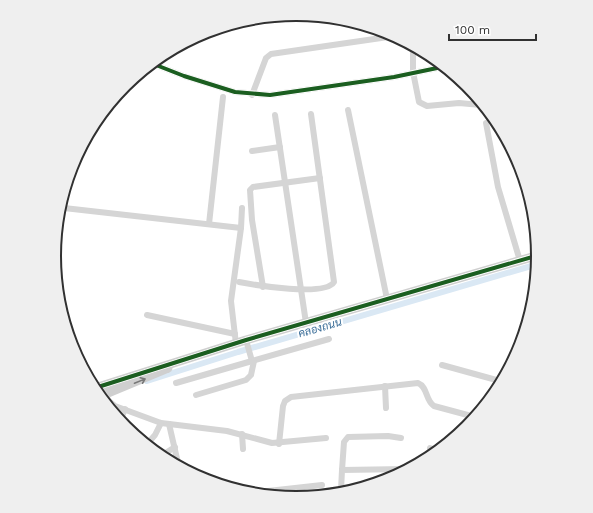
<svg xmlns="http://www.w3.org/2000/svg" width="593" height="513" font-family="'Work Sans',Sarabun,sans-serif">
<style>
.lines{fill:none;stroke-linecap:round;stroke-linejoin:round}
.canal{stroke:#dae8f4;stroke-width:6}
.street{stroke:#d5d5d5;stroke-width:6}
.secondary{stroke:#cfcfcf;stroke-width:9}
.street-bridge{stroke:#d5d5d5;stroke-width:6}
.cycleway-casing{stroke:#fff;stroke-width:6}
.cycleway{stroke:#1b5e20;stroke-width:4}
.oneway{stroke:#787878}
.labels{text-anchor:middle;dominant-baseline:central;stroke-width:4;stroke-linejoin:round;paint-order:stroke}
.water-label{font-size:11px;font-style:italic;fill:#3a6d98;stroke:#fff}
.rim{fill:none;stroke:#313131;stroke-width:2}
</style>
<rect width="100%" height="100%" fill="#fff"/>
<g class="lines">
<!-- canal -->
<path class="canal" d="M147,381L238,352L538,264"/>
<!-- street -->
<g class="street">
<path d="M413,48V72L419,102L427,106L459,103L481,105"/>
<path d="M156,65L184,76L235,92L270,95L394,77L442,67"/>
<path d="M252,95L266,58L271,54L395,36"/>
<path d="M348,110L387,299"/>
<path d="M275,115L306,323"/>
<path d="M486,123L498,187L520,261"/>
<path d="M252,151L280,147"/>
<path d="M64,208L241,228"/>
<path d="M209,224L223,97"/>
<path d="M239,282C255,285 325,297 334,282L311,114"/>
<path d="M263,287L252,220L250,190L253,187L320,178"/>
<path d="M147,315L235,334"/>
<path d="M246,340L252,361L329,339"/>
<path d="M236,344L231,301L241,228L242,208"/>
<path d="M442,365L500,381"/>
<path d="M176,383L252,361"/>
<path d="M385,386L386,408"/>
<path d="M196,395L246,380L251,375L254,361"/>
<path d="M109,401L115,406L161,423L227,431L272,443L326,438"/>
<path d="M120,421L125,409"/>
<path d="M169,424L178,463"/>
<path d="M242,434L243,449"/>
<path d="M148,443L155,435L161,423"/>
<path d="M279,444L283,406L285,401L291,397L418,383C428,387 425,400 434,406L475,417"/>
<path d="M430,448L436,450"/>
<path d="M164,454L175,447"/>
<path d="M342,470L344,442L348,437L388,436L401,438"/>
<path d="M341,490L342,470L406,469"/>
<path d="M259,492L322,485"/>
</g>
<!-- secondary -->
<g class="secondary">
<path d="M98,387L246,340L539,255"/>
<path d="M103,395L168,368"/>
</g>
<!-- street-bridge -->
<path class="street-bridge" d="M100,387L109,401"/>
<!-- cycleway casing -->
<g class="cycleway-casing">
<g id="cycleway">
<path d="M156,65L184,76L235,92L270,95L394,77L442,67"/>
<path d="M98,387L246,340L539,255"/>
</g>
</g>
<!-- cycleway -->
<use href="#cycleway" class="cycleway"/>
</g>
<!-- one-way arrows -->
<defs><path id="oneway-shaft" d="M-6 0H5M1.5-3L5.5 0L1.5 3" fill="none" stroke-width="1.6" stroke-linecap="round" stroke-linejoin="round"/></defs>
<use class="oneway" href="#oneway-shaft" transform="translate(140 381) rotate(-22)"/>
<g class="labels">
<!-- water labels -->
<g class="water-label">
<text transform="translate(320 328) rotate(-16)">คลองถนน</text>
</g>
</g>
<!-- crop -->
<path d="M0 0H593V513H0ZM61 256a235 235 0 1 1 470 0a235 235 0 1 1-470 0Z" fill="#efefef" fill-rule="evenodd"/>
<path class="rim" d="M61 256a235 235 0 1 1 470 0a235 235 0 1 1-470 0Z"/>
<!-- scale -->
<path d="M449 34v6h87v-6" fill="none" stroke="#313131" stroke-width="2"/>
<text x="455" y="34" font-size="12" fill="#313131" stroke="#ffffff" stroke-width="3" paint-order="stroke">100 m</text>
</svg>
